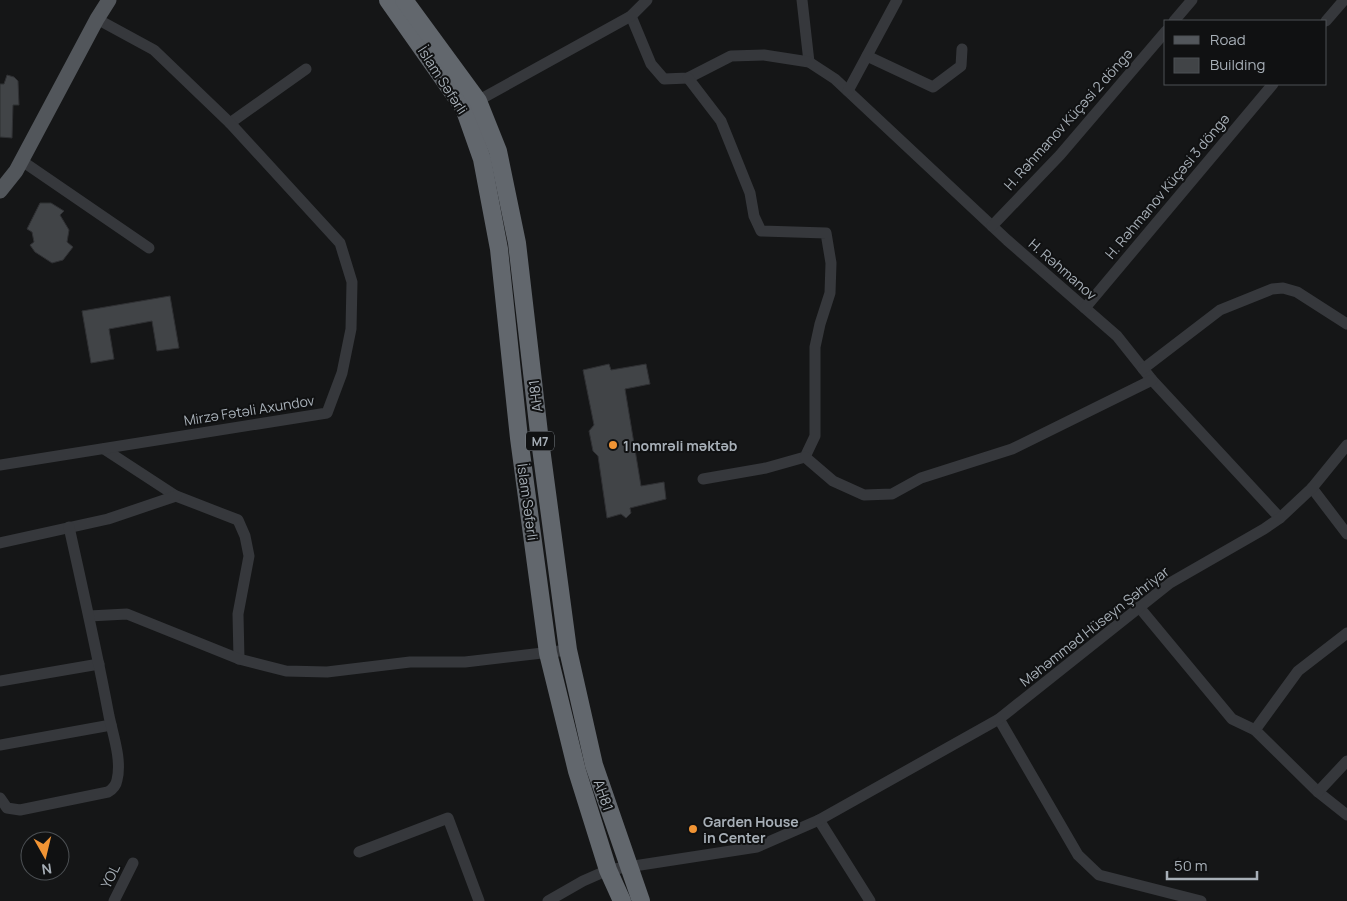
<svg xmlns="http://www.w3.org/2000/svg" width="1347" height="901" font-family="Manrope,sans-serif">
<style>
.building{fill:#414447;stroke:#2f3033}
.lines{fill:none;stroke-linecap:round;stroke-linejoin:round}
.minor{stroke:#36383c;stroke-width:11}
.major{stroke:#52565b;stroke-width:15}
.highway{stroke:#62676d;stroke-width:18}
.poi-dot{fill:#f19434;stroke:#101112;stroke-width:2}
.labels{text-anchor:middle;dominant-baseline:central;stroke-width:4;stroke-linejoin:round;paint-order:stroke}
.shield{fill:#101112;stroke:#7a8086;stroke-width:1}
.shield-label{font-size:12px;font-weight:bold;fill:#a7afb7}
.street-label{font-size:14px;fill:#a7afb7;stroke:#101112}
.poi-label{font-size:14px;font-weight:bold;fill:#a7afb7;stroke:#101112;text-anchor:start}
</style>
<rect width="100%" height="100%" fill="#151617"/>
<!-- building -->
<g class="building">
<path d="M7,75L14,77L18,81L19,105H13L12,138L0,137V84H4Z"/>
<path d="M40,203H51L64,211L60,215L69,230L67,242L73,247L63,260L52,263L35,252L30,245L34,242L32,232L27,229Z"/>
<path d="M170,296L179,348L157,351L152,321L109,329L114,359L91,363L82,311Z"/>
<path d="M609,364L611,370L646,364L650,384L625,389L641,486L664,482L666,499L630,508L631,513L626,518L621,514L607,518L598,456L593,451L589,431L594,425L583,370Z"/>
</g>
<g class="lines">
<!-- minor -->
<g class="minor">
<path d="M802,0L809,62"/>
<path d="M631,16L651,64L664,79L688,78L731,56L764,55L809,62L835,79L1007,240L1117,336L1152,380L1280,518"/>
<path d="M1174,21L1192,0"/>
<path d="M1326,21L1344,0"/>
<path d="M867,56L933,87L961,66L962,49"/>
<path d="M688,78L721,121L750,193L754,216L761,231L826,233L831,263L830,293L820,324L815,347V436L805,457L766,468L703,479"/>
<path d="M848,91L897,0"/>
<path d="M472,104L631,16L647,0"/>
<path d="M230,123L306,69"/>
<path d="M22,161L149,248"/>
<path d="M992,226L1060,155L1166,31"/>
<path d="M1085,308L1273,84"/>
<path d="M1143,369L1220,310L1272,289L1283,288L1297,292L1347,324"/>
<path d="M104,449L176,496L238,520L245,536L249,556L238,614L239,659"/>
<path d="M805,457L833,481L864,495L892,494L921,478L1012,449L1152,380"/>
<path d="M0,465L327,413L342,373L351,329L352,282L340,243L230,123L154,50L97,19"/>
<path d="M1312,488L1347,534"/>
<path d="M0,543L108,519L176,496"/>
<path d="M1139,607L1232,719L1255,730L1318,792L1347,815"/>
<path d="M89,616L127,614L239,659L286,671L327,672L410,662H465L568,650"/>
<path d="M0,681L99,664"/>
<path d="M999,719L1078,855L1099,875L1201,901"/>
<path d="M1255,730L1298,671L1347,633"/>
<path d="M0,745L111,725"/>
<path d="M1318,792L1347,761"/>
<path d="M0,798L7,808L20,810L108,792C113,789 116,786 117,780C122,760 113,735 109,716C97,652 83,590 69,527"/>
<path d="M819,820L870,901"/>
<path d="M359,852L448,818L479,901"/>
<path d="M114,901L133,863"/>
<path d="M548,901L583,881L608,870L757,847L819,820L999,719L1170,583L1264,529L1280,518L1312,488L1347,445"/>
</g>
<!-- major -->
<path class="major" d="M0,191L16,171L97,19L109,0"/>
<!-- highway -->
<g class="highway">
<path d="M388,0L464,108L482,159L499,249L519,438L548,653L577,771L608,870L622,901"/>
<path d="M404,0L478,101L498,151L517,243L539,433L568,650L594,765L641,901"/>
</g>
</g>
<!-- markers -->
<g class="poi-dot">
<circle cx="613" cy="445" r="5"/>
<circle cx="693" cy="829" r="5"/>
</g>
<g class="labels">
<!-- shield labels -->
<rect class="shield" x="526" y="431.5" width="28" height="19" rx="4"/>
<g class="shield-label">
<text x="540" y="441">M7</text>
</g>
<!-- street labels -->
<g class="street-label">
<text transform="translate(443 80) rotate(57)">İslam Səfərli</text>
<text transform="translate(1068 119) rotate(-48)">H. Rəhmanov Küçəsi 2 döngə</text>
<text transform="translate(1167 186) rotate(-50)">H. Rəhmanov Küçəsi 3 döngə</text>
<text transform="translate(1063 269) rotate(41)">H. Rəhmanov</text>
<text transform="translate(535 396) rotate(-97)">AH81</text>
<text transform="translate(249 410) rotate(-9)">Mirzə Fətəli Axundov</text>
<text transform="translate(528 502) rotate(82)">İslam Səfərli</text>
<text transform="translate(1094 626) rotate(-38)">Məhəmməd Hüseyn Şəhriyar</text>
<text transform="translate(604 795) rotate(71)">AH81</text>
<text transform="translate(110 876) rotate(-64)">YOL</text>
</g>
<!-- poi labels -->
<g class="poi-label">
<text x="623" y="445">1 nomrəli məktəb</text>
<text x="703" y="821">Garden House<tspan x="703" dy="16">in Center</tspan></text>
</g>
</g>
<!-- legend -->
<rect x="1164" y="20" width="162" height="65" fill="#101112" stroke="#4c5054"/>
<rect x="1174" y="36" width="25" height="8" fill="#52565b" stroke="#4c5054"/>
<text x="1210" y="45" font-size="15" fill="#a7afb7">Road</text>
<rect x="1174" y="58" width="25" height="15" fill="#414447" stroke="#4c5054"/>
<text x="1210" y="70" font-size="15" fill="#a7afb7">Building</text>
<!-- north arrow -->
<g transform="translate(45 856) rotate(172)"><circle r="24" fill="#101112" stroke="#4c5054"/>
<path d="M0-4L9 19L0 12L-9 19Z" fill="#f19434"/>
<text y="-8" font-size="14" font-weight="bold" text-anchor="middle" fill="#a7afb7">N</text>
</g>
<!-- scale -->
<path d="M1167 871v8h90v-8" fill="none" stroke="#a7afb7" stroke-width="2.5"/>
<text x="1174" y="871" font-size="15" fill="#a7afb7" stroke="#101112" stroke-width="4" paint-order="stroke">50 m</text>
</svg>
